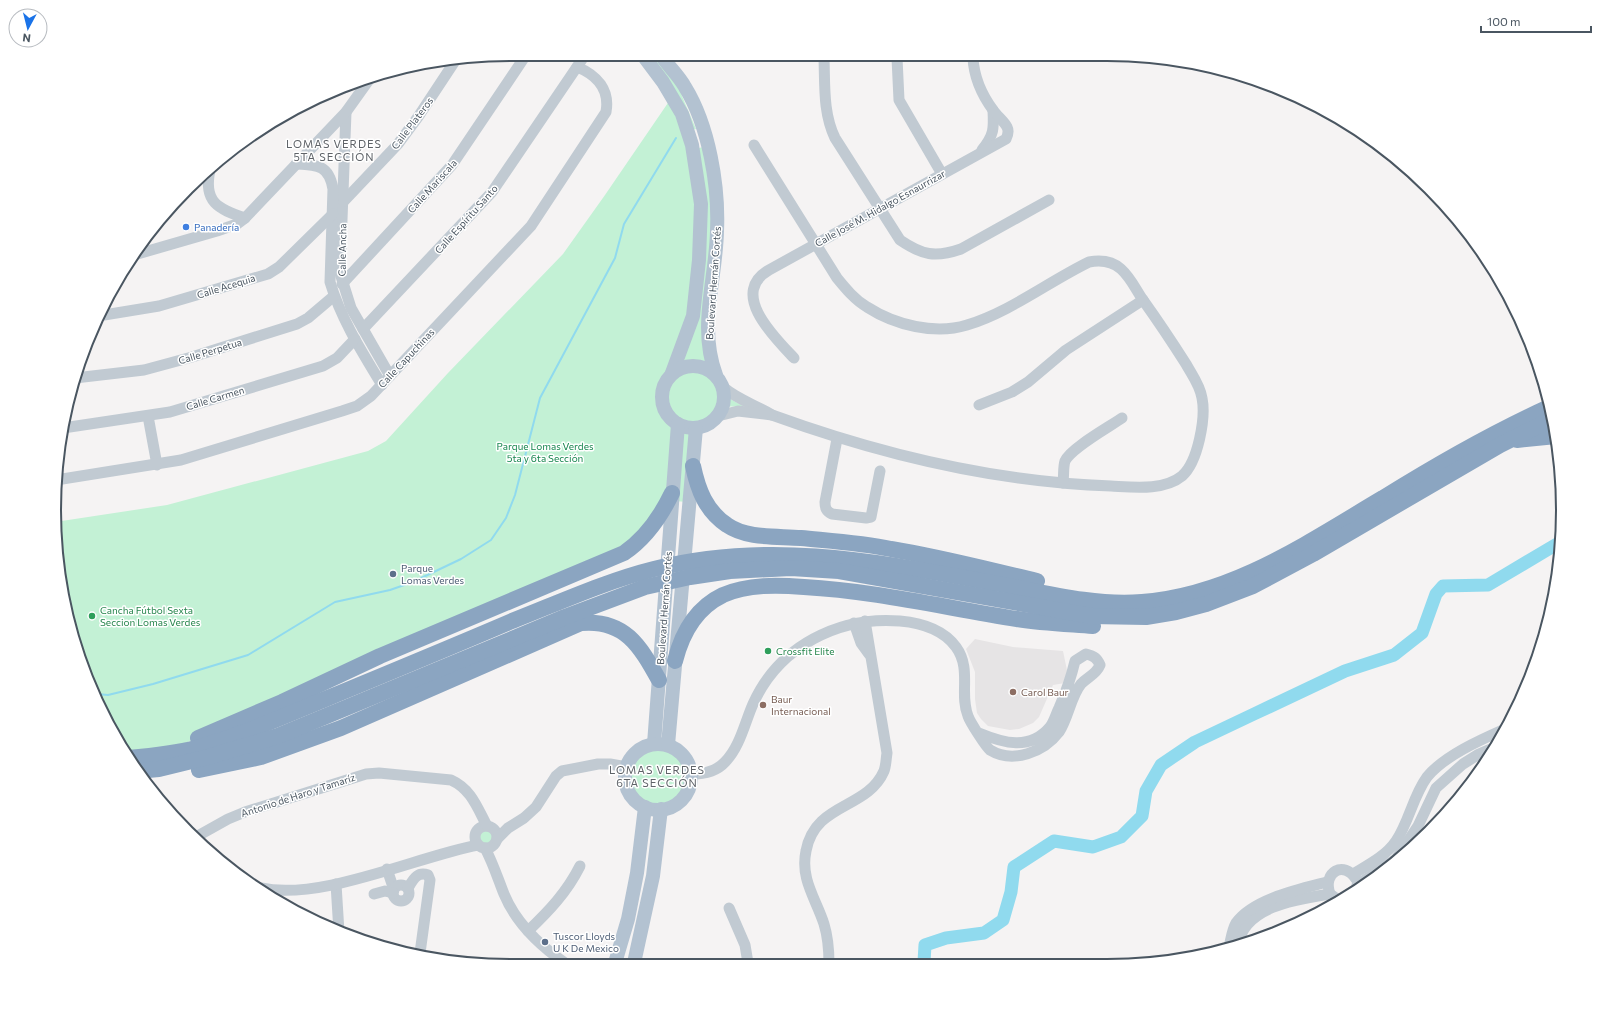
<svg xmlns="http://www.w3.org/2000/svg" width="1617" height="1020" font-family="Commissioner,sans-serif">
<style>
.education{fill:#e6e4e5}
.green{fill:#c3f1d5}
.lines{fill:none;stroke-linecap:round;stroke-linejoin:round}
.stream{stroke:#90daee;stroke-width:2}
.river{stroke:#90daee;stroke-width:13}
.minor{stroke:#c1cad2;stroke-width:11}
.major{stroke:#b3c2d1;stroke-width:14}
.highway{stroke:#8ba5c1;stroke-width:16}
.shop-dot{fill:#3f7fe0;stroke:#fff;stroke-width:1.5}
.service-dot{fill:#5c6f8a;stroke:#fff;stroke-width:1.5}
.leisure-dot{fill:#2e9e5b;stroke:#fff;stroke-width:1.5}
.education-dot{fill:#8d6e63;stroke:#fff;stroke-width:1.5}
.labels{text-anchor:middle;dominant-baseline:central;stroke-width:3;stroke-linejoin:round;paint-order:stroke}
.street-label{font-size:10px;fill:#4a5661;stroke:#fff}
.shop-label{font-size:10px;fill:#366cbe;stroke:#fff;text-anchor:start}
.park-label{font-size:10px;fill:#17864f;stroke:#fff}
.service-label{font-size:10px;fill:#4e5e75;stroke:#fff;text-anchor:start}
.leisure-label{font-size:10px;fill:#27864d;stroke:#fff;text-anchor:start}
.education-label{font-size:10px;fill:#785e54;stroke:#fff;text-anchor:start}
.neighbourhood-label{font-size:11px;letter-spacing:1px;fill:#5f6368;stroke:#fff}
.rim{fill:none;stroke:#4a5661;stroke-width:2}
</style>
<rect width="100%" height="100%" fill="#f5f3f3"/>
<!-- education -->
<path class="education" d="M975,639L1013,647L1063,651L1068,675L1065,683L1053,685L1039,717L1033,723L1019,729L1010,730L988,726L981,719L977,713L975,699V672L966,649Z"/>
<!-- green -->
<g class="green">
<path d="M647,58H658L679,89L696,129L690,130Z"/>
<path d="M672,97L695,149L703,147L712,206L714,373C702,364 691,362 677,368L695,300C687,323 681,348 671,371C667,380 661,385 660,396C660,408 668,418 677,424L671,493L641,539L282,702L157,755L128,758L78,656L58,570L55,522L167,505L368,451L386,441L448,373L563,254L605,195Z"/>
<path d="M695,368C710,372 717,379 721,394L743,406L719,407C684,462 629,373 695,368Z"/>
<path d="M682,426L691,428L687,502L675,501Z"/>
<circle cx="658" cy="777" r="31"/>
<circle cx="486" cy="836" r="11"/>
</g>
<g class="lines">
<!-- stream -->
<g class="stream">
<path d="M417,580L461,559L491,540L506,518L515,495L540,398L615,258L624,224L676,138"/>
<path d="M97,694L108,695L153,684L248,655L335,602L390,590L410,583"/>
</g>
<!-- river -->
<path class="river" d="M926,964L924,962L925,945L946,938L984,933L1003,920L1011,892L1014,867L1054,841L1093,847L1121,837L1142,816L1146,791L1161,765L1195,742L1254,714L1345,671L1394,655L1422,633L1436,594L1443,586L1488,585L1562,541"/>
<!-- minor -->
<g class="minor">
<path d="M824,58C825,86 823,113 835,138L900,240C922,255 935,258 961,249L1049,200"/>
<path d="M897,58L899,100L942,174"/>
<path d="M346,112L340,273L351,308L390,376"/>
<path d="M982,150C994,135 994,129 993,110"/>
<path d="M296,164C318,165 329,165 333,189L330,282C341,319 362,352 382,385"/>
<path d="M210,170C203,202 218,209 245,218"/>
<path d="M344,201L398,144L418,117L457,58"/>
<path d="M134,255L217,231L237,224L245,218L346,112L371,77"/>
<path d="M342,284L452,165L524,58"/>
<path d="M98,316L159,306L268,274L279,267L333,214"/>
<path d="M363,329L492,192L583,58"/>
<path d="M794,358C774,337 729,293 769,270L1006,139C1008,135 1009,131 1007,127C1004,121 997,116 993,110C982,95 974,77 973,58"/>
<path d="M75,378L144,370L192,357L297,324L308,318L334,296"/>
<path d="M723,387C738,400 756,405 772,415C882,455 994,482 1111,486C1132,487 1164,491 1182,476C1198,462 1206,418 1202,398C1200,385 1192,375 1186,364C1172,342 1158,321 1143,300C1136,290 1131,278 1121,269C1112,261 1100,260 1089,262C1048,282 1010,312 967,325C935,335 895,325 867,307C855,300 846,289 837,278L754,145"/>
<path d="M979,405L1012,392L1028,382L1066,350L1143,300"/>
<path d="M148,416L157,465"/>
<path d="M718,416L738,411L772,415"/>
<path d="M63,428L170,412L323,366L337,358L355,339"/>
<path d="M837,439L825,502C825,508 826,511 832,514L866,518L871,517L880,471"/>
<path d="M56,480L181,460L342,411L357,406L371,396L531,226L606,112C610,90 597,75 577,67"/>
<path d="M1063,483C1064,476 1063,467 1065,461C1071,448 1109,427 1122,418"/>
<path d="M854,623L861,643L869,654"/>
<path d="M691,774C703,774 717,771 725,762C740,747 745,722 753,704C779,646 839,616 900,621C922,623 943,629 956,647C972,669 959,694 968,716C970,722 986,747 990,750C1013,764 1044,752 1059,732C1068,719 1071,696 1081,684C1087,677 1096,675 1100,665C1097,658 1094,656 1086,654L1075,661C1071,678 1066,692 1059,708C1056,714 1054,722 1050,727C1030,751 1003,743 979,733"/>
<circle cx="486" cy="837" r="11"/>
<path d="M194,838L228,819L245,812L366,774L379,773L451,780C471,789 477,807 487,826"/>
<path d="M497,839L508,828L524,818L536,807L556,776L562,771L598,764H610L627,767"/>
<path d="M485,848C493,863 498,879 504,894C516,923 539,945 565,963"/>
<path d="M387,869L394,890"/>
<path d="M1353,874C1368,865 1386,856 1396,841C1409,822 1413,796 1427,777C1444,756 1480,740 1505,729"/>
<path d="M336,884L339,932"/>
<path d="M1357,885L1396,859L1418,826L1436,788L1463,764L1479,754L1493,748"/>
<circle cx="401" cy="893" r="8"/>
<path d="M261,888C321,901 416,857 478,845"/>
<path d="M408,888C413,880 417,871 428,875L430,880L420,953"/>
<path d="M374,894L385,891L393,893"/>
<path d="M1343,899H1337L1330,894C1322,872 1344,860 1356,879"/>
<path d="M729,908L745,945L748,963"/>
<path d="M528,931C549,911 567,892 580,866"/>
<path d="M1238,945C1244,906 1298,899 1330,894"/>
<path d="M1229,947C1231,939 1232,930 1236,923C1253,899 1300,889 1327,882"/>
<path d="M829,964C829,951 828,937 824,924C816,899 800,879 806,851C815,802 867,810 884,771C886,766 886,759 887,753L865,621"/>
</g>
<!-- major -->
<g class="major">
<path d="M645,58L663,82L682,114L692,145L701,204L699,260L693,316L672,373"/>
<path d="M663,58C670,68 679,76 685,87C709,126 719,186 717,231C716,280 698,327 716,375"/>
<circle cx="693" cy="397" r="31"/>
<path d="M654,744L678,424"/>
<circle cx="658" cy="777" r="33"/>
<path d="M668,745L696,428"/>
<path d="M615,963L628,919L637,873L645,807"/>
<path d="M634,963L653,876L661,809"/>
</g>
<!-- highway -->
<g class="highway">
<path d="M1517,440L1556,436"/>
<path d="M693,466C698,490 706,511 727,525C747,539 777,536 801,538C831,541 862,543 891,549C940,557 989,570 1037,581"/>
<path d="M675,661C682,633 696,608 723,595C748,584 778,585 804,587C876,591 946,608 1017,619C1042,623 1068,624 1093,626"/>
<path d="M198,738L282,702L380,656L624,553C646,538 660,518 672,493"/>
<path d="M128,758C151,756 174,754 196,748C239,736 282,717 323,700C386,674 449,648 512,621C558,603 606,581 654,569C772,539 883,563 999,584C1046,593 1095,606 1142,602C1232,595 1307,543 1383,498C1436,465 1492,433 1549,407"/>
<path d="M199,770L261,757L341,728L581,623C625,619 640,646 659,680"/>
<path d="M137,771L159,769L208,757L278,736L565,617L645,587L690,577L730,571L791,568L839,571L1091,616L1146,617L1176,612L1206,604L1253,586L1313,554L1500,445L1552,419"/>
</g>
</g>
<!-- markers -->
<circle class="shop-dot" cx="186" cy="227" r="4"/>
<g class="service-dot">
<circle cx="393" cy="574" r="4"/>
<circle cx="545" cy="942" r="4"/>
</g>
<g class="leisure-dot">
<circle cx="92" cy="616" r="4"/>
<circle cx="768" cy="651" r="4"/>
</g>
<g class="education-dot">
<circle cx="1013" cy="692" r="4"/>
<circle cx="763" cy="705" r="4"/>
</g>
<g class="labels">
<!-- street labels -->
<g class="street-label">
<text transform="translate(412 123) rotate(-53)">Calle Plateros</text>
<text transform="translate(432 186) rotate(-48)">Calle Mariscala</text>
<text transform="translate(880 208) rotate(-29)">Calle José M. Hidalgo Esnaurrizar</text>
<text transform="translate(466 219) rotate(-48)">Calle Espíritu Santo</text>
<text transform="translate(342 250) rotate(-89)">Calle Ancha</text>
<text transform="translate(713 283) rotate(-86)">Boulevard Hernán Cortés</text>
<text transform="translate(226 286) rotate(-17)">Calle Acequia</text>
<text transform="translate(210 351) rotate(-17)">Calle Perpetua</text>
<text transform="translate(406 358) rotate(-47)">Calle Capuchinas</text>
<text transform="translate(215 398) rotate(-17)">Calle Carmen</text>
<text transform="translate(664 608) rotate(-86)">Boulevard Hernán Cortés</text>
<text transform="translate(298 795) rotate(-18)">Antonio de Haro y Tamaríz</text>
</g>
<!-- shop labels -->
<g class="shop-label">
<text x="194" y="227">Panadería</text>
</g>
<!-- park labels -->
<g class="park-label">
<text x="545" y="446">Parque Lomas Verdes<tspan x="545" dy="12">5ta y 6ta Sección</tspan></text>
</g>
<!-- service labels -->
<g class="service-label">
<text x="401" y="568">Parque<tspan x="401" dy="12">Lomas Verdes</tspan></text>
<text x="553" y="936">Tuscor Lloyds<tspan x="553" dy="12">U K De Mexico</tspan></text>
</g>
<!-- leisure labels -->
<g class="leisure-label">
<text x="100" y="610">Cancha Fútbol Sexta<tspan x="100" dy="12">Seccion Lomas Verdes</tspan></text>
<text x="776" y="651">Crossfit Elite</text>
</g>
<!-- education labels -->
<g class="education-label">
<text x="1021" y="692">Carol Baur</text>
<text x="771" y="699">Baur<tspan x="771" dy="12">Internacional</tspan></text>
</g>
<!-- neighbourhood labels -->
<g class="neighbourhood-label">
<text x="334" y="143">LOMAS VERDES<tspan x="334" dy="13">5TA SECCIÓN</tspan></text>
<text x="657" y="769">LOMAS VERDES<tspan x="657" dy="13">6TA SECCIÓN</tspan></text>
</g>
</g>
<!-- crop -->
<path d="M0 0H1617V1020H0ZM510 61H1107A449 449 0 0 1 1556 510V510A449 449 0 0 1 1107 959H510A449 449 0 0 1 61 510V510A449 449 0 0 1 510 61Z" fill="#fff" fill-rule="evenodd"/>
<path class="rim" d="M510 61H1107A449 449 0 0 1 1556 510V510A449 449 0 0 1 1107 959H510A449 449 0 0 1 61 510V510A449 449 0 0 1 510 61Z"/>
<!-- north arrow -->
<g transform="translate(28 28) rotate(187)"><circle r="19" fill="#ffffff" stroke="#b7bbc0"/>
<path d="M0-3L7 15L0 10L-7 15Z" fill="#1a73e8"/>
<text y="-6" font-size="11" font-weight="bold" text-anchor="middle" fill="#4a5661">N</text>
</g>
<!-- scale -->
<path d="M1481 26v6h110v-6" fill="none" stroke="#4a5661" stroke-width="2"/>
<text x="1487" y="26" font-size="12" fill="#4a5661" stroke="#ffffff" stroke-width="3" paint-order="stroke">100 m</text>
</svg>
